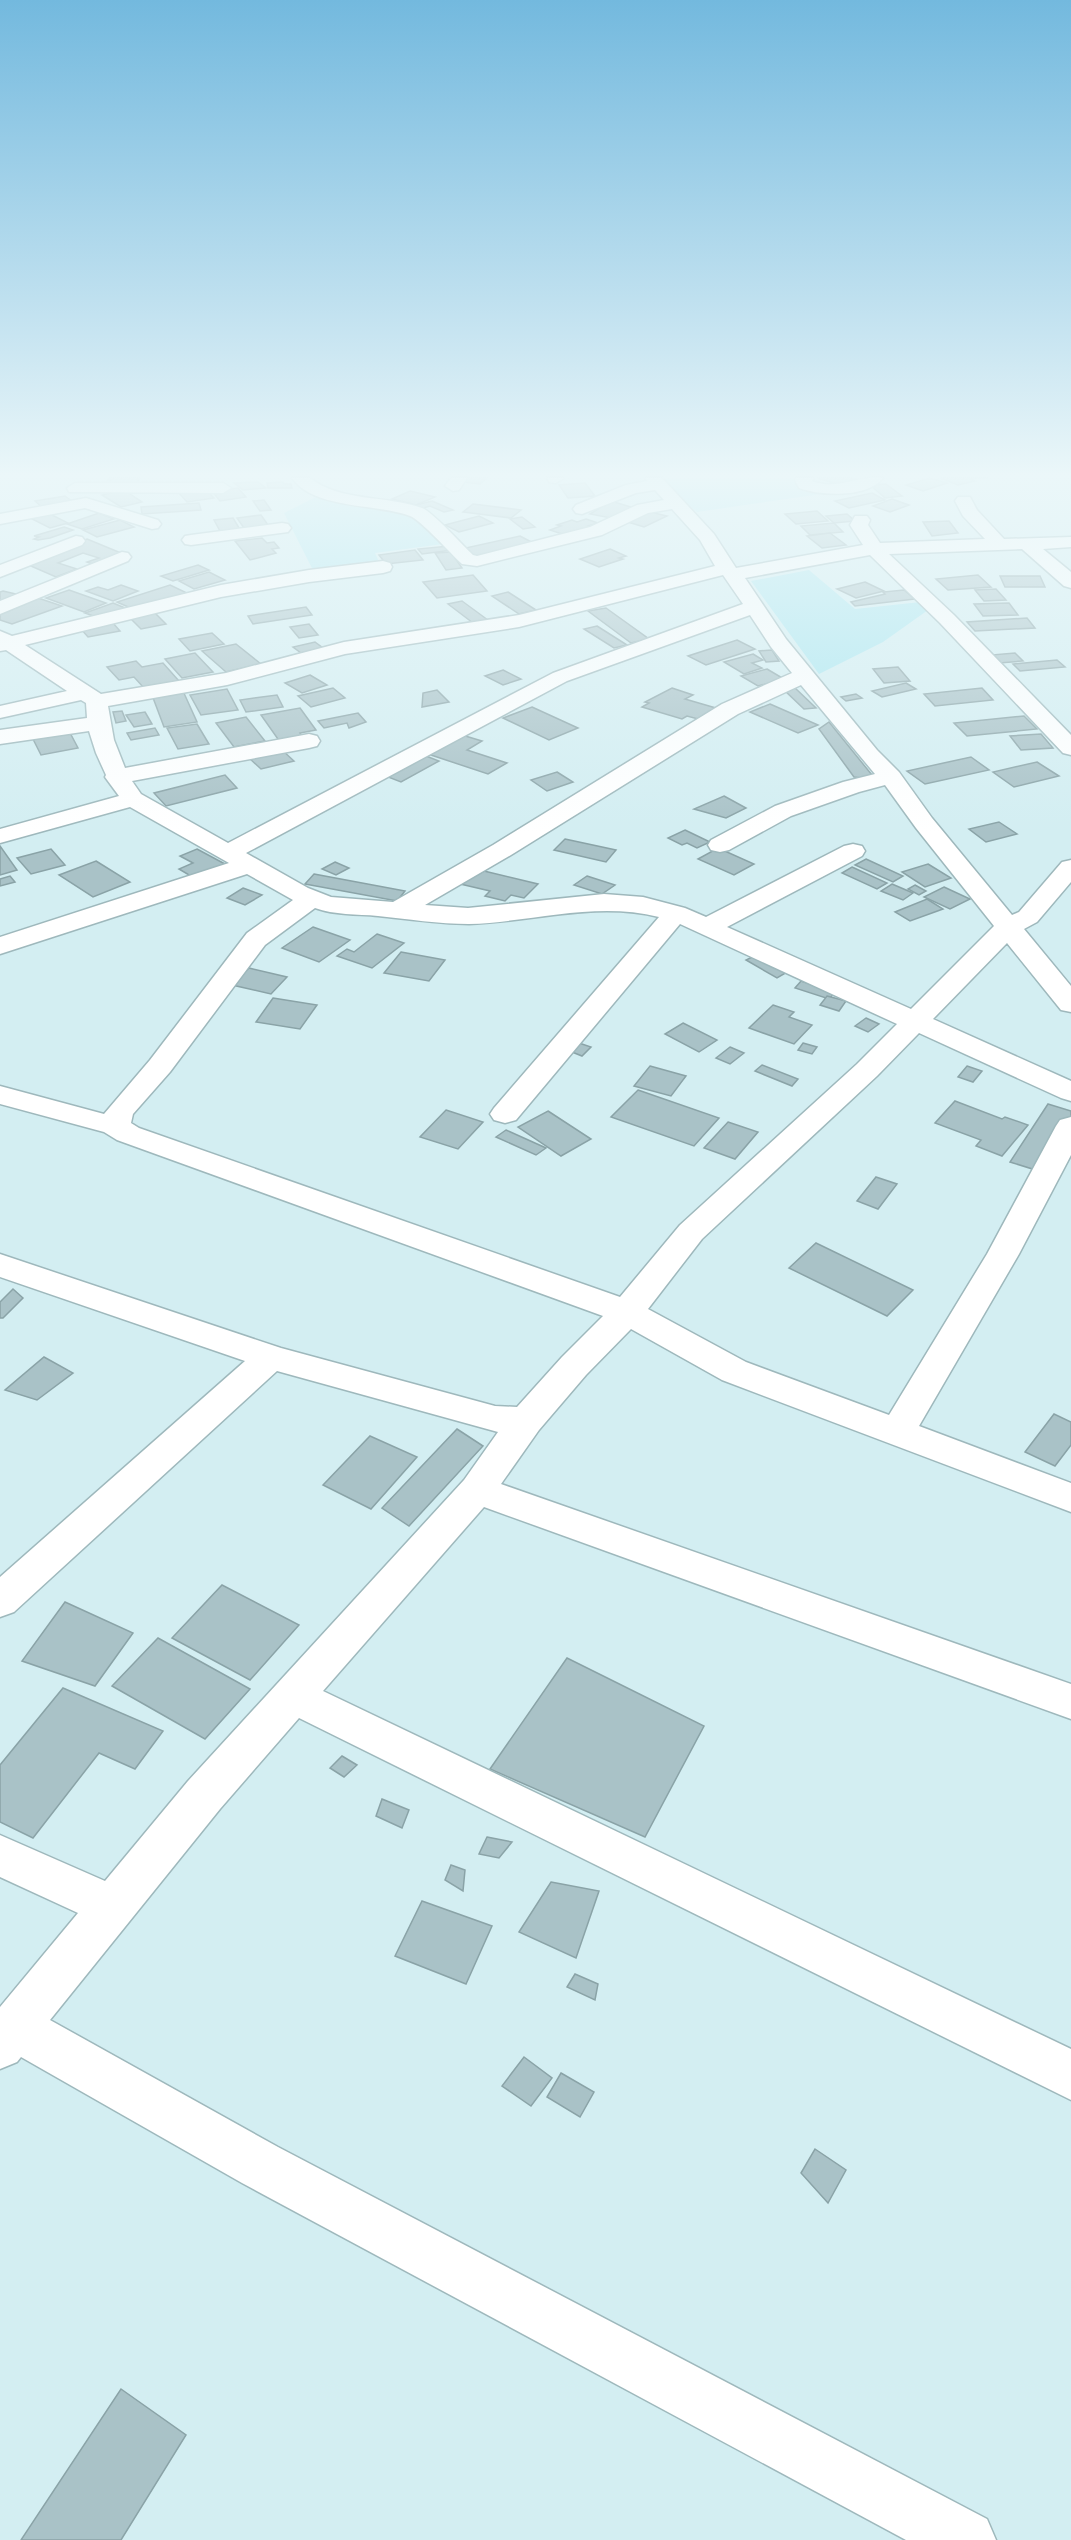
<svg xmlns="http://www.w3.org/2000/svg" width="1071" height="2540" font-family="Figtree,sans-serif">
<style>
.green{fill:#a9e6f0}
.building{fill:#a9c2c7;stroke:#8aa3a7;stroke-width:1.5}
.lines{fill:none;stroke-linecap:round;stroke-linejoin:round}
.minor-casing{stroke:#9eb8bc;stroke-width:3}
.minor{fill:#fff;fill-rule:evenodd}
</style>
<rect width="100%" height="100%" fill="#d3eef2"/>
<!-- green -->
<g class="green">
<path d="M663,478H796L797,487L821,494L697,512L674,494Z"/>
<path d="M320,495L409,515L443,544L375,553L381,566L315,574L284,513Z"/>
<path d="M809,570L855,609L921,602L928,610L883,642L819,674L751,581Z"/>
</g>
<!-- building -->
<g class="building">
<path d="M109,478H140L136,485H108L111,480H108Z"/>
<path d="M468,478H487L480,484L463,482Z"/>
<path d="M817,478H852L860,480L844,486Z"/>
<path d="M930,478L947,483L923,491L906,485Z"/>
<path d="M940,478H988H977L971,479L975,481L958,485Z"/>
<path d="M258,482L266,488L243,490L234,483Z"/>
<path d="M283,482L284,484H291L292,488H268L267,483Z"/>
<path d="M585,483L595,496L568,498L559,485Z"/>
<path d="M886,484L902,496L885,498L870,485Z"/>
<path d="M238,488L246,497L220,501L212,491Z"/>
<path d="M205,489L214,498L187,502L179,493Z"/>
<path d="M124,490L142,502L121,507L102,495Z"/>
<path d="M410,491L435,497L416,505L392,499Z"/>
<path d="M872,493L885,500L849,508L835,501Z"/>
<path d="M65,496L73,502L43,508L35,501Z"/>
<path d="M892,499L909,505L890,512L873,506Z"/>
<path d="M264,500L271,510L260,511L253,501Z"/>
<path d="M432,501L453,510L444,512L430,506L416,510L408,507Z"/>
<path d="M611,501L634,508L616,519L590,514Z"/>
<path d="M199,503L201,510L142,514L141,507Z"/>
<path d="M473,504L521,510L511,518L463,512Z"/>
<path d="M817,511L828,521L796,524L785,514Z"/>
<path d="M650,512L667,516L644,527L628,522Z"/>
<path d="M48,513L68,523L50,528L30,518Z"/>
<path d="M99,513L114,519L82,529L67,524Z"/>
<path d="M847,514L855,521L834,523L826,516Z"/>
<path d="M261,515L268,525L244,528L237,518Z"/>
<path d="M479,516L493,523L459,532L445,525Z"/>
<path d="M522,517L535,527L523,529L510,519Z"/>
<path d="M233,518L241,531L221,533L214,520Z"/>
<path d="M586,519L598,523L588,526L593,528L573,535L568,533L562,534L550,530L561,526L557,525L572,520L577,522Z"/>
<path d="M120,520L134,527L97,537L83,530Z"/>
<path d="M949,521L958,533L932,536L923,522Z"/>
<path d="M834,523L843,532L810,535L801,526Z"/>
<path d="M64,527L73,530L50,538L38,540L34,539L39,537L34,536Z"/>
<path d="M830,533L846,545L822,548L807,536Z"/>
<path d="M520,536L539,546L479,560L461,549Z"/>
<path d="M262,538L267,543L274,542L279,548L272,549L276,553L250,560L235,541Z"/>
<path d="M87,539L121,553L92,564L87,562L99,558L83,553L58,563L77,569L56,577L24,563Z"/>
<path d="M449,546L453,550L422,554L418,549Z"/>
<path d="M610,549L626,556L619,558L623,559L599,567L580,559Z"/>
<path d="M415,550L423,560L386,564L379,555Z"/>
<path d="M451,552L462,568L446,570L435,553Z"/>
<path d="M198,565L209,570L173,581L161,576Z"/>
<path d="M209,572L225,580L194,589L179,581Z"/>
<path d="M473,575L487,591L437,598L423,582Z"/>
<path d="M978,575L991,587L948,590L936,579Z"/>
<path d="M1000,576H1040L1045,587H1005Z"/>
<path d="M865,582L884,591L856,598L837,589Z"/>
<path d="M121,585L138,591L113,601L86,591L98,587L108,590Z"/>
<path d="M170,585L187,593L135,610L117,602Z"/>
<path d="M996,589L1006,600L984,601L975,590Z"/>
<path d="M69,590L106,603L84,612L46,598Z"/>
<path d="M904,590L915,599L855,606L851,602L885,594L883,592Z"/>
<path d="M3,591L20,595L0,604V592Z"/>
<path d="M508,592L536,610L519,614L492,596Z"/>
<path d="M38,598L62,606L12,624L0,620V614Z"/>
<path d="M462,601L492,623L477,626L448,604Z"/>
<path d="M113,603L130,610L96,617L85,613Z"/>
<path d="M1009,603L1018,615L983,616L974,604Z"/>
<path d="M306,607L312,615L253,624L248,616Z"/>
<path d="M606,608L649,639L631,643L588,611Z"/>
<path d="M154,612L166,624L141,629L129,617Z"/>
<path d="M1027,618L1035,628L975,631L967,622Z"/>
<path d="M113,623L120,631L88,637L81,629Z"/>
<path d="M309,624L318,635L299,638L290,627Z"/>
<path d="M597,626L627,645L614,648L584,629Z"/>
<path d="M212,633L224,644L190,651L179,639Z"/>
<path d="M737,640L755,649L706,665L688,656Z"/>
<path d="M315,642L323,648L301,653L293,647Z"/>
<path d="M236,644L261,664L226,672L202,651Z"/>
<path d="M772,650L779,661L766,662L759,651Z"/>
<path d="M195,653L213,672L182,678L165,659Z"/>
<path d="M1015,653L1023,661L999,663L991,655Z"/>
<path d="M753,654L763,660L752,663L762,668L744,674L724,662Z"/>
<path d="M1057,660L1065,667L1020,671L1013,664Z"/>
<path d="M136,661L142,667L163,663L179,681L144,688L134,677L119,680L107,667Z"/>
<path d="M898,667L910,681L884,683L873,669Z"/>
<path d="M767,669L784,679L758,686L741,676Z"/>
<path d="M503,670L521,679L503,685L485,676Z"/>
<path d="M310,675L327,685L302,693L285,683Z"/>
<path d="M906,683L916,689L882,697L872,691Z"/>
<path d="M794,687L816,708L804,709L782,688Z"/>
<path d="M333,688L345,698L311,707L298,696Z"/>
<path d="M672,688L693,695L685,699L716,708L698,719L687,716L682,719L642,707L649,703L645,702Z"/>
<path d="M982,688L993,700L935,706L924,694Z"/>
<path d="M227,689L238,710L201,715L190,695Z"/>
<path d="M437,690L449,702L422,707L423,693Z"/>
<path d="M183,691L197,722L164,727L152,695Z"/>
<path d="M856,694L862,698L846,701L841,697Z"/>
<path d="M277,695L283,707L246,712L240,700Z"/>
<path d="M770,704L818,725L798,733L750,712Z"/>
<path d="M532,707L578,728L549,740L503,718Z"/>
<path d="M300,708L316,730L300,733L303,738L280,742L261,715Z"/>
<path d="M122,711L126,721L116,723L113,712Z"/>
<path d="M145,712L152,724L134,727L126,715Z"/>
<path d="M358,713L366,722L349,728L347,723L324,728L318,721Z"/>
<path d="M1024,716L1037,729L967,736L954,723Z"/>
<path d="M246,717L265,741L234,747L216,723Z"/>
<path d="M829,722L876,780L854,777L819,729Z"/>
<path d="M197,724L209,744L178,749L167,728Z"/>
<path d="M155,728L159,735L131,740L127,733Z"/>
<path d="M68,729L78,748L41,755L31,735Z"/>
<path d="M1041,734L1053,748L1021,750L1010,736Z"/>
<path d="M462,735L482,741L467,750L507,763L488,774L428,754Z"/>
<path d="M282,750L294,761L261,769L249,758Z"/>
<path d="M426,756L439,761L401,782L388,777Z"/>
<path d="M971,757L989,770L925,784L907,771Z"/>
<path d="M1037,762L1059,776L1014,787L993,772Z"/>
<path d="M557,772L573,782L547,791L531,780Z"/>
<path d="M225,775L237,788L166,806L154,793Z"/>
<path d="M724,796L746,808L726,818L694,809Z"/>
<path d="M999,822L1017,834L986,842L969,829Z"/>
<path d="M685,830L710,842L697,848L687,843L682,845L668,838Z"/>
<path d="M565,839L616,850L606,862L554,850Z"/>
<path d="M0,846L17,870L0,875Z"/>
<path d="M718,848L754,864L734,875L698,859Z"/>
<path d="M51,849L65,865L31,874L17,858Z"/>
<path d="M197,849L225,864L194,878L179,869L193,863L180,856Z"/>
<path d="M866,859L903,876L893,882L855,865Z"/>
<path d="M96,861L130,882L93,897L59,875Z"/>
<path d="M335,862L349,868L336,875L322,869Z"/>
<path d="M928,864L951,878L925,887L902,872Z"/>
<path d="M852,867L887,883L877,889L842,873Z"/>
<path d="M484,871L538,884L524,898L511,895L505,901L485,896L490,891L460,884Z"/>
<path d="M314,874L405,891L397,901L305,884Z"/>
<path d="M10,876L15,882L0,886V879Z"/>
<path d="M587,876L615,885L602,894L574,885Z"/>
<path d="M892,884L913,893L903,900L881,891Z"/>
<path d="M915,885L926,891L919,895L908,889Z"/>
<path d="M944,887L970,899L950,909L924,897Z"/>
<path d="M243,888L262,895L245,905L227,898Z"/>
<path d="M927,899L943,909L910,921L895,912Z"/>
<path d="M313,927L350,940L319,962L282,948Z"/>
<path d="M377,934L404,943L372,968L337,956L347,949L354,952Z"/>
<path d="M401,952L445,960L429,981L384,973Z"/>
<path d="M758,954L789,971L777,978L746,960Z"/>
<path d="M249,968L287,977L271,994L232,985Z"/>
<path d="M801,981L835,992L829,999L795,988Z"/>
<path d="M827,996L846,1001L839,1011L820,1005Z"/>
<path d="M273,998L317,1005L300,1029L256,1022Z"/>
<path d="M773,1005L794,1012L789,1017L812,1025L794,1044L749,1028Z"/>
<path d="M866,1018L879,1024L868,1032L855,1026Z"/>
<path d="M683,1023L717,1040L699,1052L665,1034Z"/>
<path d="M576,1042L591,1047L582,1056L567,1050Z"/>
<path d="M803,1043L817,1047L812,1054L798,1050Z"/>
<path d="M730,1047L744,1053L730,1064L716,1058Z"/>
<path d="M762,1065L798,1079L792,1086L755,1071Z"/>
<path d="M650,1066L686,1076L671,1096L634,1086Z"/>
<path d="M967,1066L982,1071L973,1082L958,1077Z"/>
<path d="M638,1090L719,1118L694,1146L611,1117Z"/>
<path d="M955,1101L1002,1119L1005,1117L1028,1125L1002,1156L976,1146L981,1140L935,1123Z"/>
<path d="M1048,1104L1071,1111V1119L1039,1171L1010,1162Z"/>
<path d="M446,1110L483,1122L458,1149L420,1137Z"/>
<path d="M548,1111L591,1139L561,1156L518,1127Z"/>
<path d="M728,1122L758,1132L735,1159L704,1148Z"/>
<path d="M506,1130L546,1148L536,1155L496,1137Z"/>
<path d="M876,1177L897,1184L878,1209L857,1201Z"/>
<path d="M816,1243L913,1290L887,1316L789,1268Z"/>
<path d="M13,1289L23,1298L3,1318H0V1302Z"/>
<path d="M44,1357L73,1373L37,1400L5,1390Z"/>
<path d="M1054,1414L1071,1422V1445L1055,1466L1025,1452Z"/>
<path d="M457,1429L483,1446L409,1526L382,1508Z"/>
<path d="M370,1436L417,1457L371,1509L323,1485Z"/>
<path d="M222,1585L299,1625L250,1680L172,1638Z"/>
<path d="M65,1602L133,1633L95,1686L22,1661Z"/>
<path d="M158,1638L250,1689L205,1739L112,1686Z"/>
<path d="M567,1658L704,1726L645,1837L490,1769Z"/>
<path d="M63,1688L163,1731L135,1769L99,1753L33,1838L0,1822V1765Z"/>
<path d="M342,1756L357,1765L344,1777L330,1768Z"/>
<path d="M382,1799L409,1810L402,1828L376,1816Z"/>
<path d="M487,1837L512,1842L499,1858L479,1854Z"/>
<path d="M451,1865L465,1870L463,1891L445,1880Z"/>
<path d="M551,1882L599,1891L576,1958L519,1932Z"/>
<path d="M422,1901L492,1926L466,1984L395,1956Z"/>
<path d="M575,1974L598,1984L595,2000L567,1987Z"/>
<path d="M524,2057L552,2078L531,2106L502,2086Z"/>
<path d="M561,2073L594,2092L580,2117L547,2097Z"/>
<path d="M815,2149L846,2170L828,2203L801,2173Z"/>
<path d="M121,2389L186,2435L121,2540H21Z"/>
</g>
<g class="lines">
<!-- minor casing -->
<g class="minor-casing">
<g id="minor">
<path d="M292,478H310C340,502 386,495 422,508C433,512 462,545 473,555L477,556L590,527L637,505L664,500L655,490L636,493L582,514L576,513L573,509L576,505L626,485L647,481L645,478H662L714,534L736,568L863,545L850,525L855,516H867L870,520L868,525L880,543L985,539L963,516L955,501L958,497H970L977,510L1004,539L1071,537V547L1043,549L1071,572V588L1064,586L1022,549L889,554L954,615L1071,735V755L1063,753L940,623L870,555L745,578L786,639L877,750L899,772L932,818L1012,915L1019,912L1062,862L1071,860V882L1037,922L1024,929L1071,986V1012L1061,1010L1007,943L933,1019L1071,1081V1101L1061,1098L919,1033L877,1076L702,1239L648,1309L746,1362L889,1415L987,1254L1056,1126L1060,1120L1071,1117V1155L1019,1254L919,1426L1071,1483V1512L722,1380L631,1329L586,1375L539,1430L501,1484L1071,1684V1719L484,1507L323,1691L1071,2049V2100L299,1718L220,1809L50,2020L278,2147L987,2519L996,2540H906L242,2183L21,2057L17,2062L0,2069V2007L78,1913L0,1877V1835L105,1881L188,1781L464,1480L498,1432L277,1371L14,1612L0,1617V1577L245,1361L0,1277V1254L281,1348L495,1406L517,1407L562,1357L603,1316L117,1140L104,1132L0,1104V1086L104,1114L150,1060L247,933L293,900L247,874L0,954V937L229,863L130,807L0,843V829L119,796L105,777L106,775L96,753L89,731L0,744V730L87,718L86,703L81,700L0,718V706L67,691L6,650L0,651V631L12,636L221,585L309,570L383,561L390,563L392,567L390,571L383,573L309,582L221,597L25,645L101,694L226,673L344,642L519,615L715,566L700,540L672,509L648,513L602,535L477,566L462,564C451,554 421,520 410,516C376,503 315,510 292,478ZM723,575L743,604L553,673L228,843L141,794L132,781L309,748L317,746L320,741L317,736L309,734L125,768L114,740L108,706L227,685L345,654L519,627ZM750,615L771,647L792,673L722,704L493,845L393,902L331,897L308,888L246,853L567,681ZM801,685L875,774L843,782L775,806L711,840L708,845L711,850L720,852L729,850L791,816L859,792L885,785L916,828L994,926L911,1009L727,927L862,856L865,851L862,846L853,844L844,846L706,917L685,908L643,897L604,894L468,908L425,905L511,855L738,714ZM315,908C334,915 357,914 378,916C407,919 439,924 469,924C533,922 595,901 659,917L494,1108L490,1114L494,1120L505,1123L516,1120L680,924L897,1024L857,1064L680,1225L620,1297L139,1128L131,1123L133,1114L170,1072L265,945Z"/>
<path d="M451,478H467L459,490L453,491L445,486Z"/>
<path d="M547,478H564L556,483L549,482Z"/>
<path d="M796,478H814L812,481C836,491 859,475 883,478C867,498 821,496 799,488L795,480Z"/>
<path d="M75,483H223L231,488L223,493L69,492L67,488Z"/>
<path d="M86,498L158,520L161,524L158,528L152,529L85,508L0,524V514Z"/>
<path d="M282,523L288,524L291,528L288,532L191,545L185,544L182,540L185,536L191,535Z"/>
<path d="M76,536L82,537L85,541L82,545L0,577V565Z"/>
<path d="M122,552L128,553L131,557L128,561L0,614V601Z"/>
</g>
</g>
<!-- minor -->
<use href="#minor" class="minor"/>
</g>
<!-- sky -->
<linearGradient id="sky" x2="0" y2="1"><stop stop-color="#73b9de"/><stop offset="0.57" stop-color="#ebf7f9"/><stop offset="1" stop-color="#ebf7f9" stop-opacity="0"/></linearGradient>
<rect width="1071" height="833" fill="url(#sky)"/>
</svg>
